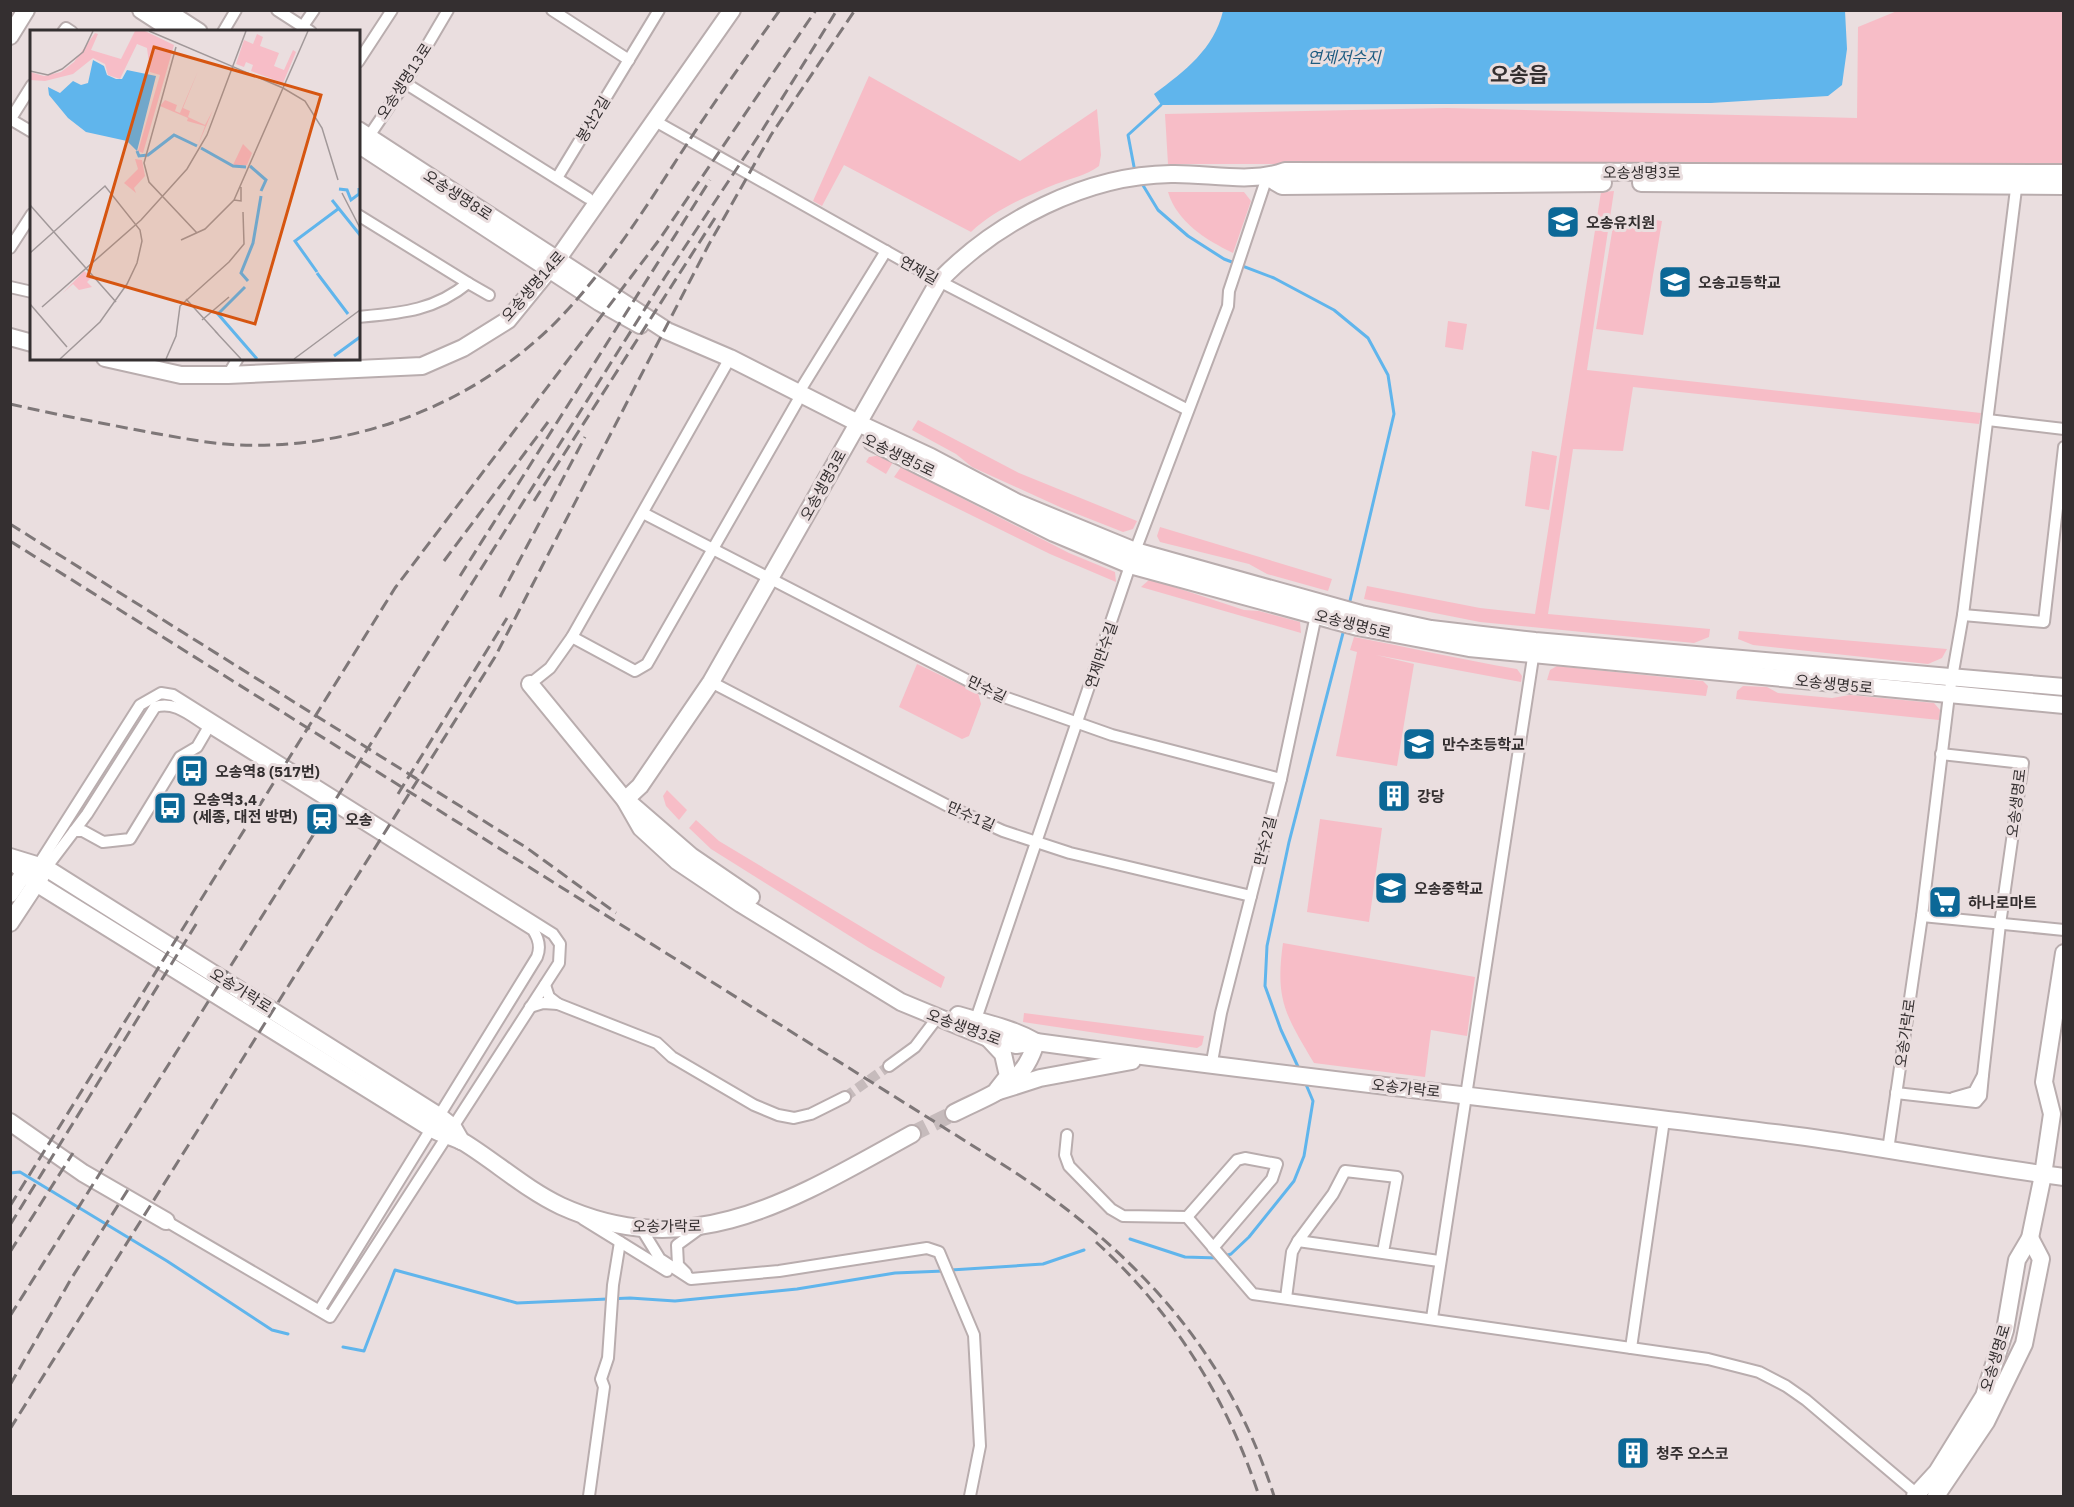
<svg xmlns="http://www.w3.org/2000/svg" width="2074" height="1507" font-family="'IBM Plex Sans','Noto Sans KR',sans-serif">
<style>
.green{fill:#f7bdc7}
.water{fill:#60b5ec}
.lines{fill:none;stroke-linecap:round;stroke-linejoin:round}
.stream{stroke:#60b5ec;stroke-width:3}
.street-tunnel{stroke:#c6bbbc;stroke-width:10;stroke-dasharray:10 5;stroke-linecap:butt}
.secondary-tunnel{stroke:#c6bbbc;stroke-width:16;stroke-dasharray:16 8;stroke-linecap:butt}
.street-casing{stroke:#b9adae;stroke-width:14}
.secondary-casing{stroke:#b9adae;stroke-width:20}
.street{stroke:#fff;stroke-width:10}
.secondary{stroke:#fff;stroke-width:16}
.rail{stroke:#7e7778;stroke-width:3;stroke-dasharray:12 6;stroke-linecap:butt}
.labels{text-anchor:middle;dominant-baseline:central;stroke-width:6;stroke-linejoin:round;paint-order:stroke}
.street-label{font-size:15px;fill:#342f30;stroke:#eadedf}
.poi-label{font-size:15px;font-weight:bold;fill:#342f30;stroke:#eadedf;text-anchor:start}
.water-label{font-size:16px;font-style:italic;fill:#1e5c81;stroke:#eadedf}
.district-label{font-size:21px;font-weight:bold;fill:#342f30;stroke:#eadedf}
.inset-river{fill:none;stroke:#60b5ec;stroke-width:3}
.inset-road{fill:none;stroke:#a19899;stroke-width:1.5}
.view{fill:#d65510;fill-opacity:0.15;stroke:#d65510;stroke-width:3}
.inset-edge{fill:none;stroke:#342f30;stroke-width:3}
</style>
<rect width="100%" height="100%" fill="#eadedf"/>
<!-- green -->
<g class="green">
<path d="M1897,11H2063V165L1168,164L1165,114L1447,108L1857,118L1858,27Z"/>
<path d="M869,76L1020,161L1097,109L1101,155L1099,166C1085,176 1072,178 1056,184C1027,196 994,210 971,232L844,165L822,206L813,201Z"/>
<path d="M1614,191L1587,370L1981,413L1979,424L1633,387L1623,451L1573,449L1548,614L1710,629L1709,637L1694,643L1480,622L1364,599L1367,586L1480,608L1535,614L1601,192Z"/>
<path d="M1168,192H1244L1251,201L1233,253C1206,240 1177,222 1168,192Z"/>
<path d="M1615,214L1662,221L1643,335L1596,329Z"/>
<path d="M1448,321L1467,324L1463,350L1445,347Z"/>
<path d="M918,420L1019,473L1137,521L1133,529L1123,532L1062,508L972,467L956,454L912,430Z"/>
<path d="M1532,451L1557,456L1549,510L1525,506Z"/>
<path d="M882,455L893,462L886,474L866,462L869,457Z"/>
<path d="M901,467L1069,553L1115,572L1116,582L1050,554L894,477Z"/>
<path d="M1160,527L1332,579L1328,591L1267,574L1249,564L1160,542L1157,536Z"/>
<path d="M1150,579L1244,610L1259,611L1300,622L1301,633L1141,587Z"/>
<path d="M1739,631L1947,649L1942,658L1928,664L1753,645L1738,639Z"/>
<path d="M1354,637C1409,647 1462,660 1517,669L1522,676L1521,682L1376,655L1414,664L1397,766L1336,756L1357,652L1350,650Z"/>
<path d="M917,664L978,693L981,704L969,736L962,739L899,707Z"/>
<path d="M1557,666L1703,681L1708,686L1706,696L1547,680L1550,670Z"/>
<path d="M1743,686L1767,687L1778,693L1832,698L1850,695L1934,703L1940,710L1939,720L1736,699L1737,691Z"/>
<path d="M667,790L687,810L679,820L666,806L663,796Z"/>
<path d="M1320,819L1382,828L1369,922L1307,912Z"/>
<path d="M696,820L719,841L945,977L941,988L869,948L711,849L689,828Z"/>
<path d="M1283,943L1475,977L1467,1036L1431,1030L1425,1077L1314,1063C1285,1014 1275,1000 1283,943Z"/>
<path d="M1024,1013L1204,1036L1202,1045L1197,1048L1023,1022Z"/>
</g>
<!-- water -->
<path class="water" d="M1223,11H1845L1847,49L1842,85L1828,96L1711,103L1161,105L1154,94C1185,71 1214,49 1223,11Z"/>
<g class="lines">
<!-- stream -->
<g class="stream">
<path d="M1135,172L1128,135L1161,105"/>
<path d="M1141,182L1158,210L1188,236L1224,259L1274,278L1334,310L1368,338L1388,375L1394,414L1349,605"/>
<path d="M1300,1071L1281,1030L1265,986L1267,946L1289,842L1344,629"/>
<path d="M10,1173L20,1172L167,1261L272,1330L288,1334"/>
<path d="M1130,1239L1185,1257L1218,1258"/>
<path d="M1225,1256L1231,1254L1249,1237L1294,1181L1304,1156L1313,1101L1305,1082"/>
<path d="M951,1270L1043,1264L1084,1250"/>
<path d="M343,1347L364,1351L395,1270L517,1303L630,1298L675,1301L797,1289L895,1273L944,1271"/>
</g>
<!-- street-tunnel -->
<path class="street-tunnel" d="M845,1097L889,1066"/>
<!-- secondary-tunnel -->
<path class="secondary-tunnel" d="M912,1134L954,1113"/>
<!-- street casing -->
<g class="street-casing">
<g id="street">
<path d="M277,10L311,32"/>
<path d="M552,10L629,60"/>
<path d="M303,26L314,10"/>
<path d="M63,32L66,28L72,32"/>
<path d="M223,32L236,10"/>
<path d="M358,62L392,10"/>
<path d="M405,83L588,198"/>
<path d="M10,119L32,132"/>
<path d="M10,120L32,85"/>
<path d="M655,121L939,281L1188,410"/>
<path d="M365,142L405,83L448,10"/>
<path d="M557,178L659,10"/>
<path d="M358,215L468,283C434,311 401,313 358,317"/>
<path d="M10,248L32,214"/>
<path d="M468,283L489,295"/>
<path d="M10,287L32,292"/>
<path d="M228,375L238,358"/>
<path d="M799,392L886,251"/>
<path d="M1988,420L2064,429"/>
<path d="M643,513L990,692L1112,735L1281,779"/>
<path d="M1963,615L2044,622L2064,447"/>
<path d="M572,637L635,671L647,664L797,402"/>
<path d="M711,682L950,807L1003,831L1070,853L1251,896"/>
<path d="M530,684L550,668L572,637L730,358"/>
<path d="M1941,754L2023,763L2000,924L1983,1075"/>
<path d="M74,831H83L103,842L130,839L180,757L197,747L211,723"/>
<path d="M39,864L140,705L161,693L173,695L553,934L560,944L559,963L330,1317L166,1221"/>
<path d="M46,868L87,814L155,707C175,700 192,717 209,727L533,930C539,939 541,947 537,957L320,1309"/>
<path d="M1922,916L2064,930"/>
<path d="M558,1004L657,1043L672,1057L754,1105L778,1115L794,1118L811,1114L845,1097"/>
<path d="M530,1007L543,1003L558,1004L549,997L545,985"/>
<path d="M975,1022L1135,551L1228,306L1229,291L1267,177"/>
<path d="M889,1066L915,1047L937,1018"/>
<path d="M1211,1067L1221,1013L1281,779L1316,615"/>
<path d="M1896,1093L1976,1102L1981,1096L1983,1075L1974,1092L1953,1098"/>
<path d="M1067,1135L1065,1155L1069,1166L1111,1209L1123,1216L1187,1217L1253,1294L1708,1359L1759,1372L1786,1386L1806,1400L1917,1494"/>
<path d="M1888,1150L1922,916L1949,695L1963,615L2017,181"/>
<path d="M1187,1217L1237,1160L1245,1158L1277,1164L1272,1179L1213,1248"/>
<path d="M583,1219L667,1271"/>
<path d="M641,1228L660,1259L691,1279L779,1271L927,1248L939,1252L974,1335L980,1446L970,1496"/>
<path d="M1383,1252L1397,1177L1345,1171L1333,1194L1298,1241L1439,1261"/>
<path d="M686,1273L678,1265L677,1245L699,1229"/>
<path d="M1286,1298L1292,1252L1298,1241"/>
<path d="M1432,1318L1534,651"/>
<path d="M1631,1348L1664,1120"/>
<path d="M589,1496L604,1387L601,1379L608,1358L613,1285L620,1242"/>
</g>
</g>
<!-- secondary casing -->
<g class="secondary-casing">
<g id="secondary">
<path d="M141,10L175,32"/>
<path d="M165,10L199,32"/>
<path d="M10,36L26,10"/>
<path d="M358,130L667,331L730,358L858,423L931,457L1018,503L1135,551L1361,614L1431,629L1535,641L2064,687"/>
<path d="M358,144L599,302L640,325"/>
<path d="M1267,177L1282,186L1603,183"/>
<path d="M1641,183L2064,186"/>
<path d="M10,337L32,343"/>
<path d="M105,358L181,375H228L422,366L463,348L508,320L557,260L732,10"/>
<path d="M872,442L1054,533L1130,565L1358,627L1469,648L2064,705"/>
<path d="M530,684L625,800L641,828L677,861L741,904L901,1002L988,1038L1016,1045L1036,1042C1292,1077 1550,1104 1806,1137C1892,1149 1977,1166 2064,1177"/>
<path d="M625,800L640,786L711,682L939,281C997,221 1086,175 1171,174C1208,173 1250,184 1285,171L2064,173"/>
<path d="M632,805L691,856L751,897"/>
<path d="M10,857L46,868L439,1116L453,1127L461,1141"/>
<path d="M10,859L36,883L432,1129C442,1135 455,1137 465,1143C497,1163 527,1190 561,1206C693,1266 799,1196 912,1134"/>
<path d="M10,894L24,873L33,868"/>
<path d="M10,923L41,876"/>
<path d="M958,1015C985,1023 1012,1028 1036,1042"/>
<path d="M988,1038L1003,1054L1008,1076L997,1090"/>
<path d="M996,1092L1040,1078L1132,1061"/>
<path d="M954,1113C993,1093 1023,1087 1036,1042"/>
<path d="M10,1122L83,1173L166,1221"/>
<path d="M1915,1496L1937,1472L1984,1396L2005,1330L2017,1260L2030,1238L2043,1175L2052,1114L2044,1082L2064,953"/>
<path d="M1936,1496L1986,1422L2024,1344L2041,1259L2030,1238"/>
</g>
</g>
<!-- street -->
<use href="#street" class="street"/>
<!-- secondary -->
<use href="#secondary" class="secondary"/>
<!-- rail -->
<g class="rail">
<path d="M10,404C58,415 106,424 153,433C182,438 211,444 240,445C355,449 470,406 553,325C604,274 644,210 683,150C714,102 747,56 780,10"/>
<path d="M534,501L715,218"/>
<path d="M10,524L527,848L616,913"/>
<path d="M10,541L1013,1171C1138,1254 1228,1352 1274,1496"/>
<path d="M444,561L548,422"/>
<path d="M460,576L710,180"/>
<path d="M500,597L585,437"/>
<path d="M398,794L507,618"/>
<path d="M10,1206L395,588L659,240L816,10"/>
<path d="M10,1225L198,921"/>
<path d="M1096,1242C1173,1312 1227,1398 1259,1496"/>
<path d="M10,1252L73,1153"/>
<path d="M10,1316L665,277L763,129L837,10"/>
<path d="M10,1385L71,1279L129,1188"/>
<path d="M10,1429L495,657L708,246L771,135L855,10"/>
</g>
</g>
<!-- icons -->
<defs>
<g id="school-square" transform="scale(1.725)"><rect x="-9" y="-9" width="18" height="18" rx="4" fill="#0c6897" stroke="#eadedf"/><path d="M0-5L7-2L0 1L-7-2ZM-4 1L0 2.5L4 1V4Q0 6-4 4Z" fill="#fff"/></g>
<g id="bus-square" transform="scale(1.725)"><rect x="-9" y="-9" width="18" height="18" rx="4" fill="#0c6897" stroke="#eadedf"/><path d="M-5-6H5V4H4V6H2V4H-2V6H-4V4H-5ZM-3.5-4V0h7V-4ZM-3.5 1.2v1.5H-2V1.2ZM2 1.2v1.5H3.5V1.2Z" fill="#fff"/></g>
<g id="building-square" transform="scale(1.725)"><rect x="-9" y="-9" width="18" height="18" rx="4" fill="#0c6897" stroke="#eadedf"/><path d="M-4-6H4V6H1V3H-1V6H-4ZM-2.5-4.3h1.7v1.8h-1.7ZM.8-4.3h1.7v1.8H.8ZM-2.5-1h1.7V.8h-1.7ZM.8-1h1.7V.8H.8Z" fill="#fff"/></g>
<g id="station-square" transform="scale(1.725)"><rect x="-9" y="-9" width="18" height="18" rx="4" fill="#0c6897" stroke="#eadedf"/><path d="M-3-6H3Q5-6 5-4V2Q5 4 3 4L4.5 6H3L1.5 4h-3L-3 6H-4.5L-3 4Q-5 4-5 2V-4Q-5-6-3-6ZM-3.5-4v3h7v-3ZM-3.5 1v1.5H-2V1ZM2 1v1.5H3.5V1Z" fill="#fff"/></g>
<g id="supermarket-square" transform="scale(1.725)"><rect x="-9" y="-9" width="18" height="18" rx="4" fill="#0c6897" stroke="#eadedf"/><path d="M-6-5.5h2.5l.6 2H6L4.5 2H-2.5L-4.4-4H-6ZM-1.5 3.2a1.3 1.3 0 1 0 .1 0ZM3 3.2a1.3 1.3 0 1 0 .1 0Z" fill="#fff"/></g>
</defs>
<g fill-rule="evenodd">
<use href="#school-square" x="1563" y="222"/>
<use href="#school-square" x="1675" y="282"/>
<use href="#school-square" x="1419" y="744"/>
<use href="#bus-square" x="192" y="771"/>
<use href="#building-square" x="1394" y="796"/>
<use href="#bus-square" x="170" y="808"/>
<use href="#station-square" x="322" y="819"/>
<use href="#school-square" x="1391" y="888"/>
<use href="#supermarket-square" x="1945" y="902"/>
<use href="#building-square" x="1633" y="1453"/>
</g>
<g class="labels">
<!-- street labels -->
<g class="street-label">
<text transform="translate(404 81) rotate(-57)">오송생명13로</text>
<text transform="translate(593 119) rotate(-59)">봉산2길</text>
<text x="1642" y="172">오송생명3로</text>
<text transform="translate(458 195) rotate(33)">오송생명8로</text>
<text transform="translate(919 270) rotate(30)">연제길</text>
<text transform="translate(533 286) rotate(-49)">오송생명14로</text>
<text transform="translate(899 455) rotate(26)">오송생명5로</text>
<text transform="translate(823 485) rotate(-61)">오송생명3로</text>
<text transform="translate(1353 624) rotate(14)">오송생명5로</text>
<text transform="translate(1101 655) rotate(-71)">연제만수길</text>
<text transform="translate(1834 684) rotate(6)">오송생명5로</text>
<text transform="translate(987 689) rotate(26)">만수길</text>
<text transform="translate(2016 803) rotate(-83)">오송생명로</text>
<text transform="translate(971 816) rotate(24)">만수1길</text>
<text transform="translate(1265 841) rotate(-76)">만수2길</text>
<text transform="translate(241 990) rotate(32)">오송가락로</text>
<text transform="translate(964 1027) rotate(20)">오송생명3로</text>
<text transform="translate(1905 1033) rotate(-82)">오송가락로</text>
<text transform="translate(1406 1088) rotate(6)">오송가락로</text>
<text transform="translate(667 1226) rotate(-1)">오송가락로</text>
<text transform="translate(1995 1358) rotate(-73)">오송생명로</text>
</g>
<!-- poi labels -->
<g class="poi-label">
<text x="1586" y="222">오송유치원</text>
<text x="1698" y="282">오송고등학교</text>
<text x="1442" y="744">만수초등학교</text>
<text x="215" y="771">오송역8 (517번)</text>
<text x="1417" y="796">강당</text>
<text x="193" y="799">오송역3,4<tspan x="193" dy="17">(세종, 대전 방면)</tspan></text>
<text x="345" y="819">오송</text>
<text x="1414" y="888">오송중학교</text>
<text x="1968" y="902">하나로마트</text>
<text x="1656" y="1453">청주 오스코</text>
</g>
<!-- water labels -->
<g class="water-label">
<text x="1344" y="57">연제저수지</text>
</g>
<!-- district labels -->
<g class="district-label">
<text x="1519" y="74">오송읍</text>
</g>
</g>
<!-- overview -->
<g transform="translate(30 30)">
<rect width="330" height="330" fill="#eadedf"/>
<path d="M105,1H115L144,15L113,123L108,121L130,45L120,42L117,18L107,14L90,49L78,45L75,34L63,28L43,44L15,51L0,50V42L14,46L31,42L44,32L65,3L68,4L61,20L91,29ZM227,4L233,7L230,16L249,23L244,36L254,40L263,20L266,22L253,53L221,41L223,35L216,32L214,37L206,34L214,10L223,14ZM168,41L153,78L160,81L158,87L175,95L183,80L168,115L175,96L157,91L158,88L130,76L135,70L147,75L145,81L150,83ZM213,114L222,123L217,135L209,136L203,135ZM105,129L112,130L115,146L104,158L106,163L94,153L108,139ZM54,241L62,247L57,252L62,257L49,260L43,254L33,263Z" fill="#f7bdc7"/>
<path d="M63,30L74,36L77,45L86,49H92L97,40L126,46L107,121L97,111L56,102L38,88L19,65L18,57L30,63L43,51L51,55L58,53Z" fill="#60b5ec"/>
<path class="inset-river" d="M171,118L203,136L216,137M107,121L109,126L118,125L144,105L167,116M220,136L236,150L231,161M309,159L317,160L321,170L329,164V158M302,170L330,205M287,242L265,211L308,179M287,243L318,284M218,251L211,243L223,213L231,166M215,257L188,284L227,329M304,326L330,307"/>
<path class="inset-road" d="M119,1L253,58L275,71L292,98L308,150M146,17L114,133L119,152L167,203M0,41L18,45L32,39L53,22L63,1M312,163L330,198M204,170L211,171V157M0,175L86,272M151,210L175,199L204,170L278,1M0,223L75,156L110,200L112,211L107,233L97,254L70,292L30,329M199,232L214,214L213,182M156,269L188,304M0,274L37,317M12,277L111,190L157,139L177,105L216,1M172,290L199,267M185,301L211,329M136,329L146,306L150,276L199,232M264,329L330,280"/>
<path class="view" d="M124,17L291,65L225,294L58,246Z"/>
<rect width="330" height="330" class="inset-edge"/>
</g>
<!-- border -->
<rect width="2074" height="1507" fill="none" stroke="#342f30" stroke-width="24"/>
</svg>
